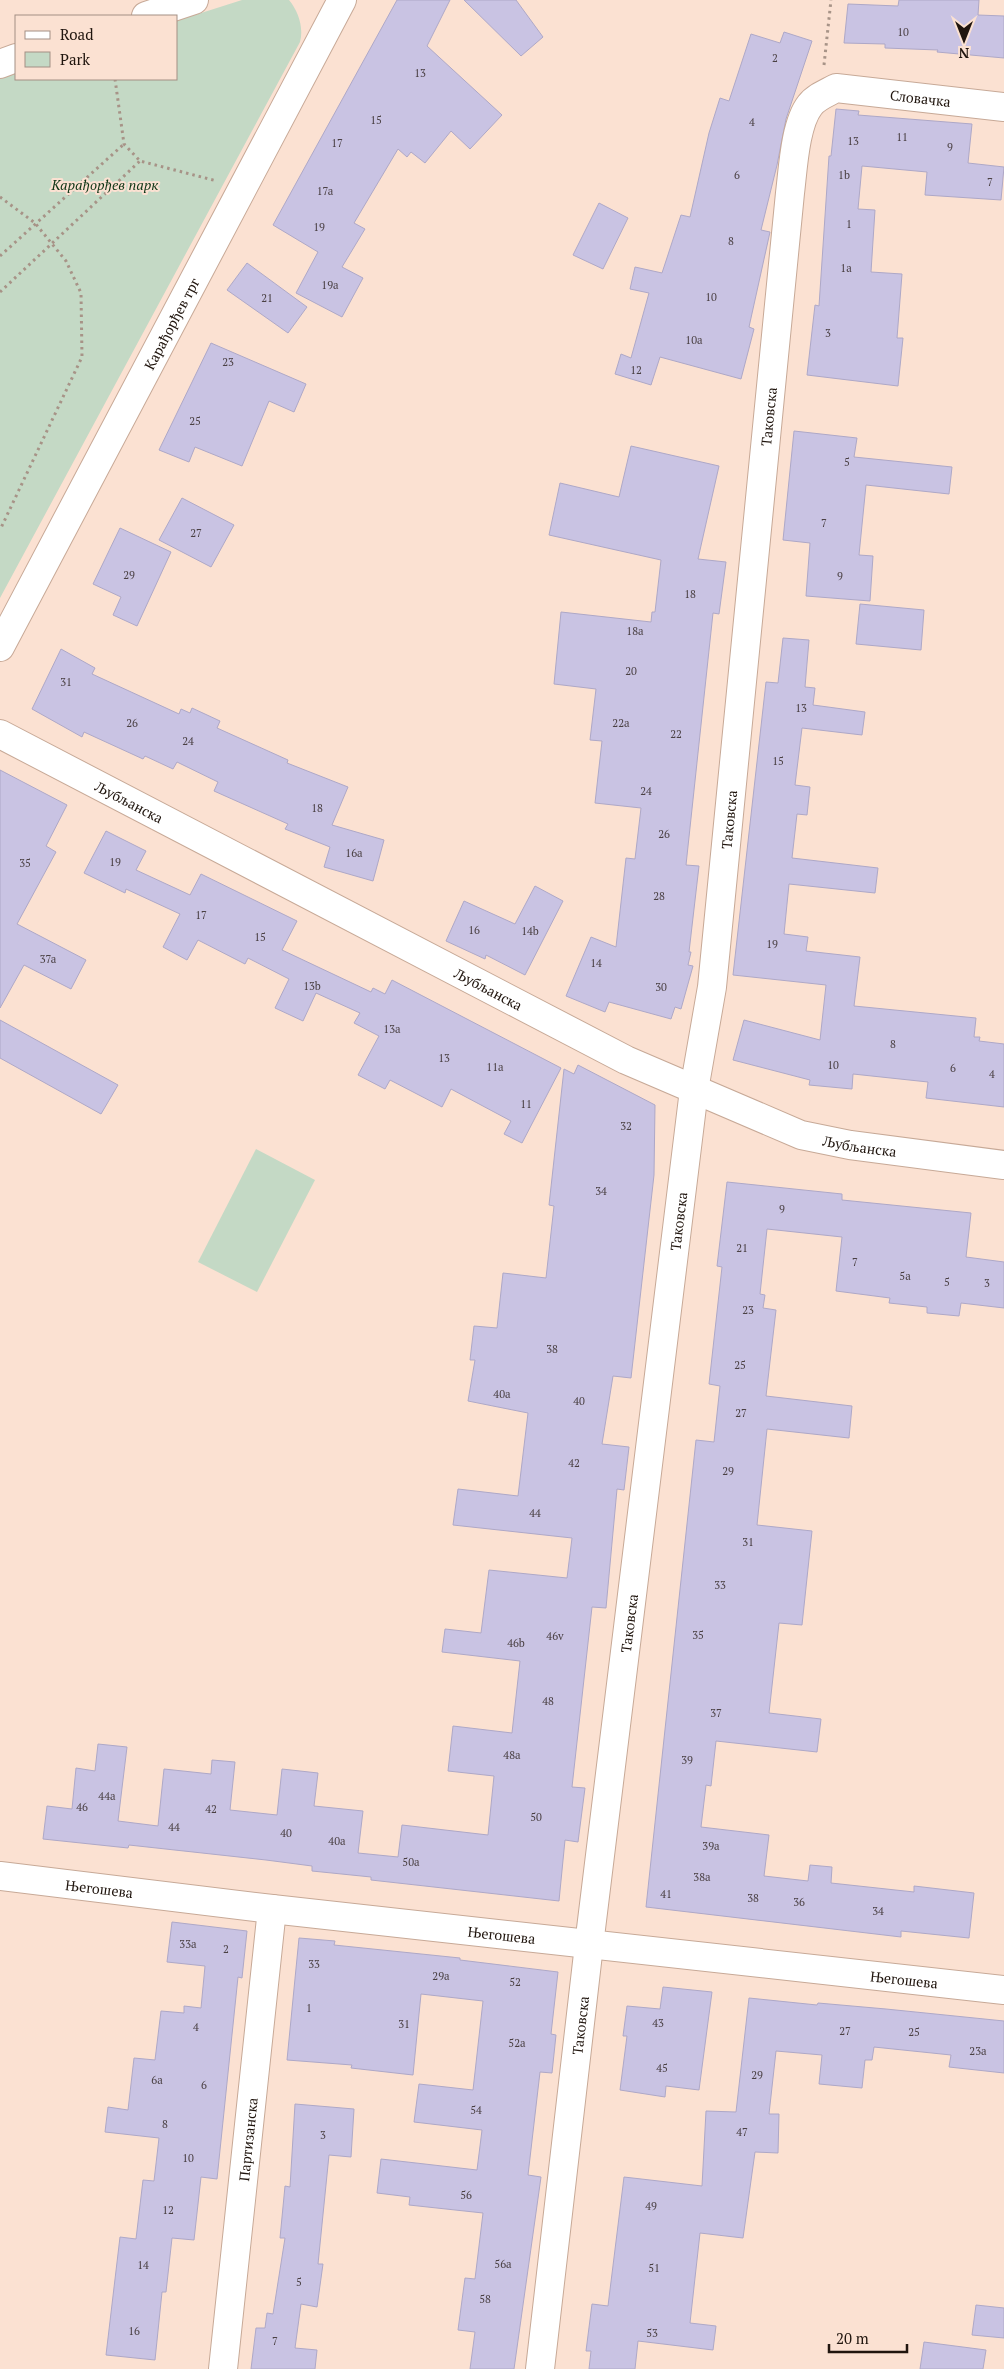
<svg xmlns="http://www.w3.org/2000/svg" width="1004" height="2369" font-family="'PT Serif',serif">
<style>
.green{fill:#c4d9c5}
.building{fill:#c9c3e3;stroke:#aea8c7}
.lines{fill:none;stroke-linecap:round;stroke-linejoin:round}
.minor-casing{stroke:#c7a997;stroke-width:30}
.path{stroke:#a79387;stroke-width:3;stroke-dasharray:2.5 4;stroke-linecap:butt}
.minor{stroke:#fff;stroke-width:28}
.labels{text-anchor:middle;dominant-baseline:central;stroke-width:4;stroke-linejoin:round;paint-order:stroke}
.number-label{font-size:11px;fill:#4a4043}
.street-label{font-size:14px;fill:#20150e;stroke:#fbe1d2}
.park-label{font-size:14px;font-style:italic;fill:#0e3515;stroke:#fbe1d2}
</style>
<rect width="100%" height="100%" fill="#fbe1d2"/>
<!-- green -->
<g class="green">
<path d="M242,0H289C298,11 304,27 300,42L0,598V78L16,73V79H176V21Z"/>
<path d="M256,1149L315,1180L257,1292L198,1262Z"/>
</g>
<!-- building -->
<g class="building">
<path d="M397,0H450L427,46L502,115L470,149L451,131L425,163L411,152L407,157L398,149L354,223L365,229L342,267L363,278L342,317L296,293L318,252L273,225Z"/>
<path d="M464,0H516L543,37L521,56Z"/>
<path d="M899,0H979L978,15L1004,16V58L937,52L938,50L885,48V44L844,43L848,4L898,6Z"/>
<path d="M784,32L812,41L786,119L777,165L761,230L770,232L749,327L754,329L741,379L660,357L651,385L615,374L621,354L631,358L649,293L630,289L635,267L662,273L681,215L690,217L709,133L720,98L729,101L751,34L780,43Z"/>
<path d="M836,109L859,111L858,115L972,124L968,163L1004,167L1001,200L925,195L927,172L862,166L858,209L875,210L871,272L902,274L897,338H903L898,386L807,375L815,305L819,306L829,156H831Z"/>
<path d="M599,203L628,218L603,269L573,255Z"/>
<path d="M247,263L307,307L288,333L227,290Z"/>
<path d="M211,343L306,384L294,412L269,401L242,466L195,447L189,462L159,450Z"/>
<path d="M794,431L857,438L854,457L952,467L949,494L866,485L859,555L873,556L870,601L806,596L810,543L783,540Z"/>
<path d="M631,446L719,466L698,559L726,562L719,614L713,613L686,865L699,866L689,952H691L688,965L693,966L681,1009L675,1007L671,1019L609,1002L605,1012L566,996L591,937L616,947L626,858L635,859L641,808L595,803L602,741L590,740L596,689L554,684L561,612L651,622L652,612H655L661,560L549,535L560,483L619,497Z"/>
<path d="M182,498L234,525L211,567L159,540Z"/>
<path d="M120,528L171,552L137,626L113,615L121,597L93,584Z"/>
<path d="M860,604L924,610L921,650L856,644Z"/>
<path d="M783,638L809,640L805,687L815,688L813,705L865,712L862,735L802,728L795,785L810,787L807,815L797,814L792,858L878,868L875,893L789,884L784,934L808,937L806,951L860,957L854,1006L976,1018L974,1037H980L979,1041L1004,1044V1107L926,1098L928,1082L853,1074L852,1089L809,1085L810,1080L733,1060L744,1020L820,1040L826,985L733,975L766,682L778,683Z"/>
<path d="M61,649L95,668L92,674L179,714L181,709L190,713L192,708L220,721L217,728L288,760L287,763L348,787L332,825L384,840L373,881L324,867L330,847L285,829L288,824L214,791L218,782L177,762L173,769L145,756L143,759L84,732L82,737L32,709Z"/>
<path d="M0,770L67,805L46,846L56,852L17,924L86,960L71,989L24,965L0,1008Z"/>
<path d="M106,831L146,851L136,870L190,895L201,874L297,921L282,950L371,992L373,988L385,994L392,980L561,1068L522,1143L504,1134L511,1121L451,1089L442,1107L390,1080L385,1089L358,1075L379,1036L354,1023L360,1013L316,993L303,1021L275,1008L289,979L248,958L245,964L198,940L187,960L163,947L180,914L126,889L125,893L84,873Z"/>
<path d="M535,886L563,901L525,975L486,955L485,959L446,941L464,901L515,924Z"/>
<path d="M0,1020L118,1085L101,1114L0,1058Z"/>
<path d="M578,1065L655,1105L654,1175L631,1378L613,1376L602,1444L629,1447L624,1490L617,1489L606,1608L592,1607L572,1787L585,1788L578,1842L565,1840L559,1901L371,1880V1877L312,1871V1866L266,1860L129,1845L128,1848L43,1839L47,1806L72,1809L76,1768L95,1771L98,1744L127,1747L118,1821L158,1826L164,1769L211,1774L212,1760L235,1762L230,1810L277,1815L282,1769L318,1773L314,1806L363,1811L358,1853L398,1857L402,1825L488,1835L494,1776L448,1771L453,1726L512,1733L520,1661L442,1652L445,1629L481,1633L489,1570L567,1578L572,1538L453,1525L458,1489L518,1496L528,1413L468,1401L475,1360H470L474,1326L497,1328L503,1273L546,1278L554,1206L549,1205L564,1069L574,1074Z"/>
<path d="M727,1182L842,1194V1200L971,1213L966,1257L1004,1262V1308L961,1303L959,1316L927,1313V1307L889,1303L890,1298L836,1291L842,1237L767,1229L760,1294L765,1295L763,1308L776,1310L766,1396L852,1406L849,1438L767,1429L757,1525L812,1531L802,1625L779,1623L769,1713L821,1719L817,1752L716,1741L711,1786L706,1785L701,1827L769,1835L764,1876L808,1881L810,1865L832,1867L831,1883L914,1892V1886L974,1893L969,1938L901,1931V1937L646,1907L696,1440L714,1442L720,1386L709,1384L722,1267L717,1266Z"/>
<path d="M172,1922L247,1931L242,1978L238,1977L217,2179L201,2177L194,2240L172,2238L166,2292H162L155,2360L106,2355L120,2237L136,2239L143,2180L154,2181L159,2138L105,2132L108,2107L128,2110L134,2058L155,2060L161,2011L184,2013V2006L201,2008L205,1966L167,1962Z"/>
<path d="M299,1938L335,1941L334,1945L460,1958V1960L558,1972L551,2034L556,2035L552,2073L540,2072L528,2175L541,2177L514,2369H470L475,2332L458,2330L465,2278L475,2279L483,2213L409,2205L410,2197L377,2193L381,2159L477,2170L482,2130L414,2122L419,2084L473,2090L483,2001L421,1994L413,2075L351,2068L352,2065L287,2060Z"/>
<path d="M663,1987L712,1992L699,2090L666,2086L665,2097L620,2090L627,2036H623L627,2006L660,2009Z"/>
<path d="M749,1998L817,2005L818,2003L886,2009L1004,2021V2073L949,2067L951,2055L874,2047L872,2060H865L862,2088L819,2084L822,2055L776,2051L769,2114H779L778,2153L755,2152L743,2238L700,2233L690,2323L716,2326L713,2350L638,2341L635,2369H589L591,2351H586L592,2304L608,2306L624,2177L702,2186L706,2111L736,2112Z"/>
<path d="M295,2104L354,2109L351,2157L329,2155L318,2264H323L317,2307L301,2304L295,2348L317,2350L315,2369H251L256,2328H265L267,2313L273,2314L285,2238H280L285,2186L290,2187Z"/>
<path d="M976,2305L1004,2308V2338L972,2335Z"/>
<path d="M924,2342L986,2350L983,2369H920Z"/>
</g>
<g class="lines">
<!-- minor casing -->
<g class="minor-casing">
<g id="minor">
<path d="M146,16L194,0"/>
<path d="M0,64L16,58"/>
<path id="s1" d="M0,647L342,0"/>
<path id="s2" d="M0,734L626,1060L801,1135L850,1145L1004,1165"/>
<path id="s3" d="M0,1876L272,1909L1004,1990"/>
<path id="s4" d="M223,2369L272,1909"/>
<path id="s5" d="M540,2369L589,1945L694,1090L712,987L790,193C793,169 795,124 810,105C816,97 827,93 836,88L1004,107"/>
</g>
</g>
<!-- path -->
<g class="path">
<path d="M824,65L831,0"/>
<path d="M115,79L124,144L140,161L217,181"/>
<path d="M0,197L35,223L66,261L81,293L82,357L0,530"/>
<path d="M0,256L124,144"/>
<path d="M0,292L140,161"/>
</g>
<!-- minor -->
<use href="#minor" class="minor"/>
</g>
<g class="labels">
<!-- number labels -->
<g class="number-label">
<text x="903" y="32">10</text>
<text x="775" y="58">2</text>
<text x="420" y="73">13</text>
<text x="376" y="120">15</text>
<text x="752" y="122">4</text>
<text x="902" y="137">11</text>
<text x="853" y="141">13</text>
<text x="337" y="143">17</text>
<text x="950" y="147">9</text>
<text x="737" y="175">6</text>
<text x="844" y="175">1b</text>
<text x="990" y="182">7</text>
<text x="325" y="191">17a</text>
<text x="849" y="224">1</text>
<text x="319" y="227">19</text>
<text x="731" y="241">8</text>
<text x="846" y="268">1a</text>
<text x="330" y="285">19a</text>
<text x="711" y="297">10</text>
<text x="267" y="298">21</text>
<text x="828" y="333">3</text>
<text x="694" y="340">10a</text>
<text x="228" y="362">23</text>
<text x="636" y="370">12</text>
<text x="195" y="421">25</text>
<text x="847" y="462">5</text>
<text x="824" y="523">7</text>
<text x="196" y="533">27</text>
<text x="129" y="575">29</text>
<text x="840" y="576">9</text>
<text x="690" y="594">18</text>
<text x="635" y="631">18a</text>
<text x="631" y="671">20</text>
<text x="66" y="682">31</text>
<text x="801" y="708">13</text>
<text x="132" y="723">26</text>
<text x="621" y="723">22a</text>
<text x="676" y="734">22</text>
<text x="188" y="741">24</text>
<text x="778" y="761">15</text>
<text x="646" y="791">24</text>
<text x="317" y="808">18</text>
<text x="664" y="834">26</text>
<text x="354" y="853">16a</text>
<text x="115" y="862">19</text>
<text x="25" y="863">35</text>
<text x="659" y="896">28</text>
<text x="201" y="915">17</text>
<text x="474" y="930">16</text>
<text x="530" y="931">14b</text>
<text x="260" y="937">15</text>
<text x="772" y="944">19</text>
<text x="48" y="959">37a</text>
<text x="596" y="963">14</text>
<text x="312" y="986">13b</text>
<text x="661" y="987">30</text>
<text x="392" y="1029">13a</text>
<text x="893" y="1044">8</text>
<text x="444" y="1058">13</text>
<text x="833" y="1065">10</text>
<text x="495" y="1067">11a</text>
<text x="953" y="1068">6</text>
<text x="992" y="1074">4</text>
<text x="526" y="1104">11</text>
<text x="626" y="1126">32</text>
<text x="601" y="1191">34</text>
<text x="782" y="1209">9</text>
<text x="742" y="1248">21</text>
<text x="855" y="1262">7</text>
<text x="905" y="1276">5a</text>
<text x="947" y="1282">5</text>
<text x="987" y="1283">3</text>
<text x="748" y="1310">23</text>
<text x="552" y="1349">38</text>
<text x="740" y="1365">25</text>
<text x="502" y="1394">40a</text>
<text x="579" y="1401">40</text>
<text x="741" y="1413">27</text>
<text x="574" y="1463">42</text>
<text x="728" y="1471">29</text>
<text x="535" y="1513">44</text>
<text x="748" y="1542">31</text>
<text x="720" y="1585">33</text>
<text x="698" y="1635">35</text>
<text x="555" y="1636">46v</text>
<text x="516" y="1643">46b</text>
<text x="548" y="1701">48</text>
<text x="716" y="1713">37</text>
<text x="512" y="1755">48a</text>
<text x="687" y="1760">39</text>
<text x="107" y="1796">44a</text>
<text x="82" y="1807">46</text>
<text x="211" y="1809">42</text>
<text x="536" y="1817">50</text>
<text x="174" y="1827">44</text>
<text x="286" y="1833">40</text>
<text x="337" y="1841">40a</text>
<text x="711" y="1846">39a</text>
<text x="411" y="1862">50a</text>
<text x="702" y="1877">38a</text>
<text x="666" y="1894">41</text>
<text x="753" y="1898">38</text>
<text x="799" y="1902">36</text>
<text x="878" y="1911">34</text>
<text x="188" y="1944">33a</text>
<text x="226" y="1949">2</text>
<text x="314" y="1964">33</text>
<text x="441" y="1976">29a</text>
<text x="515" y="1982">52</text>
<text x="309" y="2008">1</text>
<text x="658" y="2023">43</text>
<text x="404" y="2024">31</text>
<text x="196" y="2027">4</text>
<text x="845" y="2031">27</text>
<text x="914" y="2032">25</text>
<text x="517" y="2043">52a</text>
<text x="978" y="2051">23a</text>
<text x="662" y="2068">45</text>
<text x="757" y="2075">29</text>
<text x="157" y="2080">6a</text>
<text x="204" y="2085">6</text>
<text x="476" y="2110">54</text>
<text x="165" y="2124">8</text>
<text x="742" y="2132">47</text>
<text x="323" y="2135">3</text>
<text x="188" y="2158">10</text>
<text x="466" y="2195">56</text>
<text x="651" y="2206">49</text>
<text x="168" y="2210">12</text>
<text x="503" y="2264">56a</text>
<text x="143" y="2265">14</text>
<text x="654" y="2268">51</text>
<text x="299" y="2282">5</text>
<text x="485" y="2299">58</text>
<text x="134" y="2331">16</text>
<text x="652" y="2333">53</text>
<text x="275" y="2341">7</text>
</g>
<!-- street labels -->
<g class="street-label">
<text stroke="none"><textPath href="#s5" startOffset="2398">Словачка</textPath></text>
<text stroke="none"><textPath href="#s1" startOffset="366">Карађорђев трг</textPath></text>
<text stroke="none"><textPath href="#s5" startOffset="1966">Таковска</textPath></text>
<text stroke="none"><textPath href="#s2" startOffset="146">Љубљанска</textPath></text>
<text stroke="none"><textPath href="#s5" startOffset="1561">Таковска</textPath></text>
<text stroke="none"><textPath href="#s2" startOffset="551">Љубљанска</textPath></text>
<text stroke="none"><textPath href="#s2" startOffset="956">Љубљанска</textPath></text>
<text stroke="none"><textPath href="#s5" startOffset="1156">Таковска</textPath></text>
<text stroke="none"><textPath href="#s5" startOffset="751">Таковска</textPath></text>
<text stroke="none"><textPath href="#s3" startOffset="100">Његошева</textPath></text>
<text stroke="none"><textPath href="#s3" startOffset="505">Његошева</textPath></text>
<text stroke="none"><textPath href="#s3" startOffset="910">Његошева</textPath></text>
<text stroke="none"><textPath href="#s5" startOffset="346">Таковска</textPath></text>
<text stroke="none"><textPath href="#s4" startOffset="231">Партизанска</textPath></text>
</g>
<!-- park labels -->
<g class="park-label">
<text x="105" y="184">Карађорђев парк</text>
</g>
</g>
<!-- legend -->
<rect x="15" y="15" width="162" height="65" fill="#fbe1d2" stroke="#a38f84"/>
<rect x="25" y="31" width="25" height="8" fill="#ffffff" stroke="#a38f84"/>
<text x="60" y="40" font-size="15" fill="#20150e">Road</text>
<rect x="25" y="52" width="25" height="15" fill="#c4d9c5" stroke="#a38f84"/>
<text x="60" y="65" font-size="15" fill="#20150e">Park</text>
<!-- north arrow -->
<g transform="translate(964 40) rotate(180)" stroke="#fbe1d2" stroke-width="4" paint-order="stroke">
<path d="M0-4L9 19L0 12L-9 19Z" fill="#20150e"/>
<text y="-8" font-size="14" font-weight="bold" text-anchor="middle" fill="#20150e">N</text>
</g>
<!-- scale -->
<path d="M829 2344v8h78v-8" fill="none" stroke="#20150e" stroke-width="2.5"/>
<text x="836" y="2344" font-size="15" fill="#20150e" stroke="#fbe1d2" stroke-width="4" paint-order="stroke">20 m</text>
</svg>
